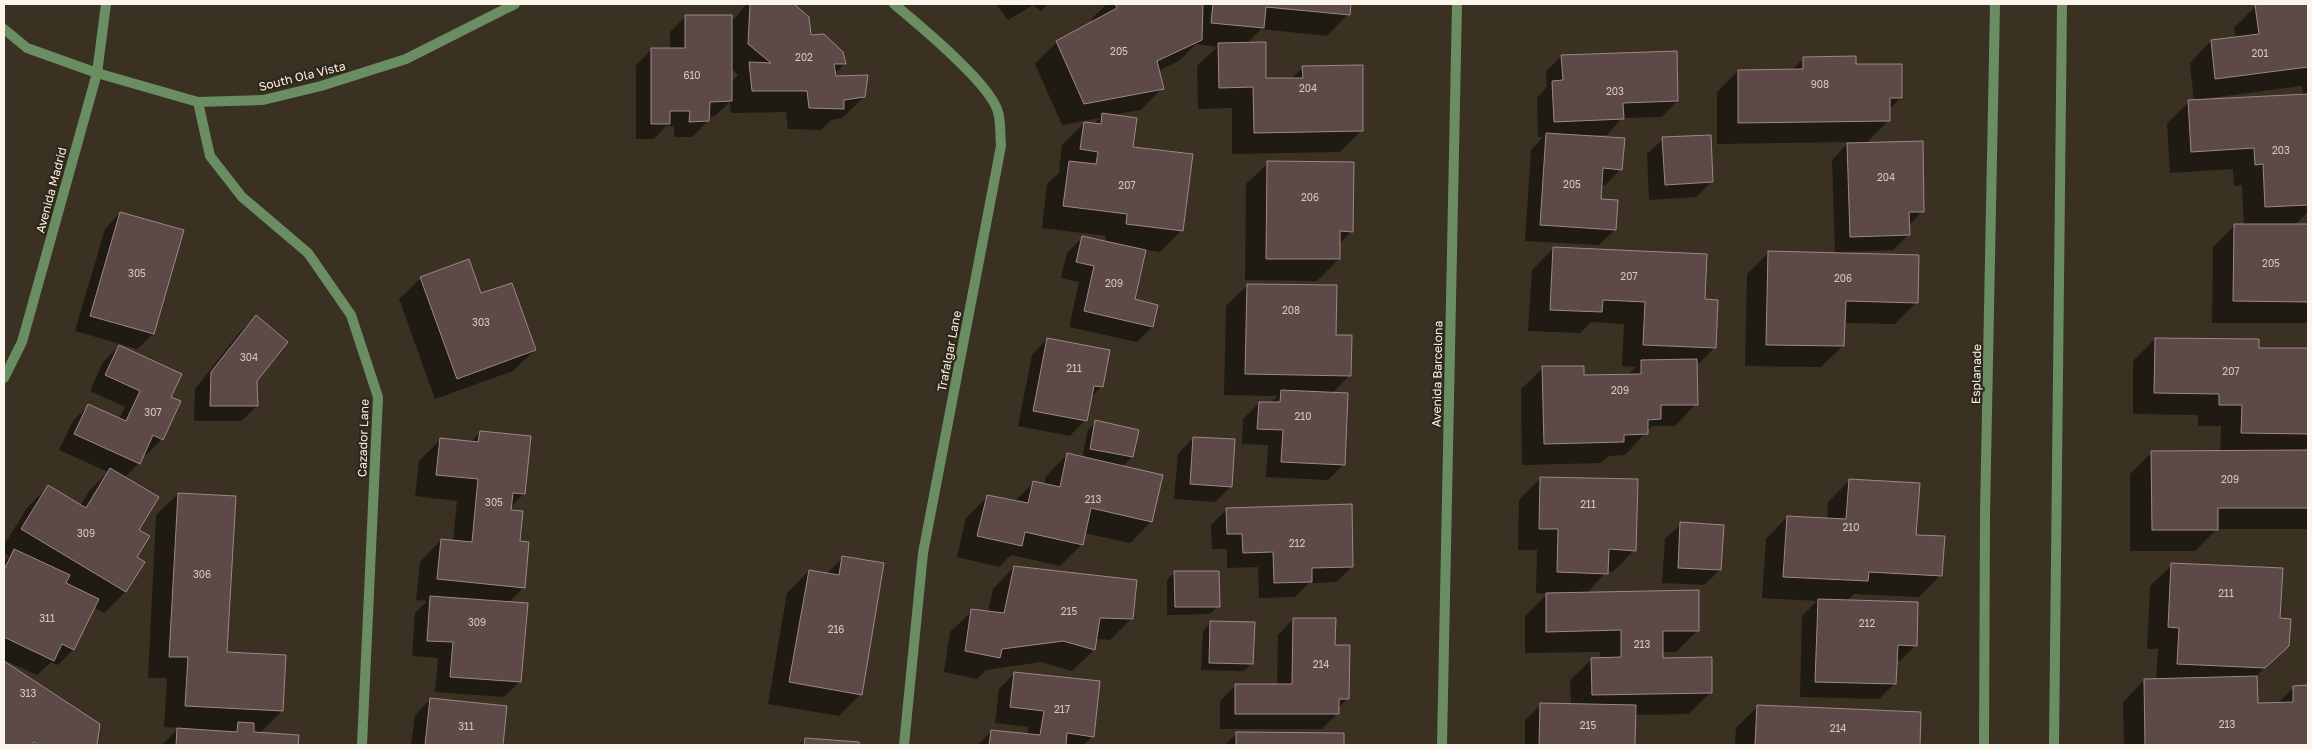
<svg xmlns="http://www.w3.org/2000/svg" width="2312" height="749" font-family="'Golos Text',sans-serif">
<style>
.shadow{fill:#0007;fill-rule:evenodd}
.building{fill:#5d4948;stroke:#9e8787}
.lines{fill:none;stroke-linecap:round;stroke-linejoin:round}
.minor{stroke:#6a8e61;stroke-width:10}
.tertiary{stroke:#6a8e61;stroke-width:10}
.labels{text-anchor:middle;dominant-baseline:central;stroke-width:4.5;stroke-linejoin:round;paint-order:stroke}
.number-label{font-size:10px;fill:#d3c9c2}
.street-label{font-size:12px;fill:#faf4eb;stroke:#2f2719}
</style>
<rect width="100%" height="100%" fill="#3a3122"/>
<!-- shadow -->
<g class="shadow">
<path d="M747,4H792L808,18L810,36L845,64L834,74L835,78L864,97L842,118L831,120L821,130L788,129L786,112L731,113L730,102L715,116L708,117V121L692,137H674V127L666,126L654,139H636V65L652,49H670V32L685,17L731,22ZM731,68L738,75L731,83Z"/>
<path d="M996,4H1048L1041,11L1033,5L1008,20Z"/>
<path d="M1107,4H1350L1348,14L1327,36L1261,29L1246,44L1265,80L1291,79L1303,67L1362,130L1340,152L1232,154V108L1198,109L1197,66L1217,47L1196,44L1179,61L1158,71L1162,88L1141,110L1111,115L1182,230L1160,252L1145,250L1133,300L1152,327L1137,342L1069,327L1079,282L1061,278L1067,253L1083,237L1105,243L1106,236L1042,228L1047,184L1061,171H1059L1062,145L1084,123L1093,124L1100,118L1062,125L1035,64L1057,42L1093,23L1091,19Z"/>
<path d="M2274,4H2308V212L2295,225H2308V323H2212L2213,247L2235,225H2244L2242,185L2234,186L2233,169L2170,173L2167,123L2189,102L2194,101L2190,63L2211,41L2236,38L2234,28L2256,6ZM2302,86L2303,95L2203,101V99Z"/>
<path d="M1562,56L1677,101L1662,117L1622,118L1607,135H1592L1621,169L1605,185H1601L1600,200L1615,230L1599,245L1525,241L1531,150L1543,137H1538L1537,98L1547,87L1546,71Z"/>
<path d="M1804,58L1855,66L1901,97L1889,110V120L1865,144L1923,211L1908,226L1909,234L1893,250L1843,252V254L1917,302L1895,324L1844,323L1843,346L1821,367L1745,366L1747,274L1769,252L1835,254L1832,160L1849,142L1717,144V92L1738,71L1792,70Z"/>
<path d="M1663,139L1712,182L1696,197L1649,200L1647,154Z"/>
<path d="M1268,163L1352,231L1339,244V259L1317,281L1245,280L1246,184Z"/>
<path d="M120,213L153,334L137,349L75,331L105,229Z"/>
<path d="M1553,249L1704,300L1715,347L1696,367V404L1675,426H1652L1625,455L1609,456L1601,463L1522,465L1521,389L1543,368L1583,376L1627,375L1636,367L1622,366L1624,324L1591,322L1580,333L1528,331L1532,270Z"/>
<path d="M421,278L480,295L535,350L513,371L435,399L399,299Z"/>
<path d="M1248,285L1334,336L1350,375L1331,394L1344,464L1328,480L1266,477L1268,445L1242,444L1243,419L1259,403H1270L1278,396L1224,395L1226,306Z"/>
<path d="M256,316L257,406L241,421H194L195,389L240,332Z"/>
<path d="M1047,339L1102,386L1090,398L1085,420L1070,436L1018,426L1032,355Z"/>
<path d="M2155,339L2258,349H2308V527L2306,529H2217L2195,551H2130V474L2152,452H2220L2221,426H2198V415L2133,414V361Z"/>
<path d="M119,346L170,397L162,439L146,455L144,454L139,463L124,478L138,530L135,558L125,592L104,613L93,607L73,650L58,665L51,662L37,675L4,660V561L9,556L4,553V545L27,508L48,486L80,506L89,491L108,472L59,450L73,421L89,405L119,419L125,407L90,391L103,362Z"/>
<path d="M1096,422L1132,457L1122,467L1151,522L1130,543L1084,533L1081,545L1060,566L1011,555L999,567L957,557L966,518L988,496L1014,502L1034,482L1044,485L1046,476L1068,454L1082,458L1088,430Z"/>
<path d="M480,432L524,494L510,507V511L519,542L524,587L508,603L520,681L504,697L435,692L438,658L412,656L415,613L427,601L416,600L420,562L441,540L453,541L457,501L415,496L419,461L441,439L471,442Z"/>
<path d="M1193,438L1231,486L1215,502L1174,499L1178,454Z"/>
<path d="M1541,478L1634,550L1613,572L1607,571L1586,594L1698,630L1676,652H1662V659L1711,692L1689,714L1634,715V745H1525V720L1541,705H1571L1570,680L1592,659H1600V652L1525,653V616L1547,594L1536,593L1537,550H1518L1519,500Z"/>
<path d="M1849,481L1915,536L1941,575L1919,597L1854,594L1847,601L1916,645L1900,661H1896L1895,683L1879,699L1800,697L1802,616L1817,601L1762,598L1766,539L1787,517L1827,519L1828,502Z"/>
<path d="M178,494L225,653L282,711L259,734L297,737V745H162L179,728L164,727L167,678H148L156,515Z"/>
<path d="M1227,509L1352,567L1336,582L1309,583L1295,597L1259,598L1258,567L1227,568V549H1212L1211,525Z"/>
<path d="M1681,524L1720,570L1704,585L1662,583L1665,539Z"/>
<path d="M843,558L861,694L839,716L768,704L787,593L809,571L826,574Z"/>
<path d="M2172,565L2279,619L2288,645L2256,676L2257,704H2277L2294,687H2308V745H2124L2123,702L2144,680H2156L2158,649H2147L2150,586Z"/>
<path d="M1014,567L1132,618L1110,640L1095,639L1094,650L1072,671L1041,662L986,670L977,679L944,672L950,632L972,611L988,612L993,589Z"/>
<path d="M1175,572L1218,606L1210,614L1167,615V580Z"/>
<path d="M1293,619L1334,646L1348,698L1338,709V713L1322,729H1220V701L1236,685H1277L1278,635Z"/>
<path d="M1211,623L1252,663L1244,671L1201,670L1203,631Z"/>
<path d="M4,663L99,725L95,745H4Z"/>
<path d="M1015,673L1093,736L1083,745H977L991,732L1027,735L1029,727L995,723L999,689Z"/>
<path d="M430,700L506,708L502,745H411L415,715Z"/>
<path d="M1758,706L1920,713L1918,745H1735L1736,728Z"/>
<path d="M1237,733L1343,734V745H1225Z"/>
<path d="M805,739L858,743V745H799Z"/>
</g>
<!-- building -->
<g class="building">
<path d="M750,4H794L809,17L811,35L824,34L843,52L846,64H834L836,76L868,75L865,97L844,100V109L809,108L807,91H752L749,62L771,63L748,44Z"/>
<path d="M1115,4H1203L1202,40L1157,61L1164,89L1084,104L1056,41L1117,8Z"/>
<path d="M1213,4H1351L1350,15L1266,7L1264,28L1211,23Z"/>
<path d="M2264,4H2308V67L2215,79L2211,40L2259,34L2255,5Z"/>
<path d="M685,15H732V101L710,102L709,121L689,122L690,111H670V124H651V48H685Z"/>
<path d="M1266,42V78H1303L1302,66L1363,65V131L1254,133L1253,87L1219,88L1218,43Z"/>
<path d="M1677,51L1678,101L1623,103L1624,119L1554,122L1552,81L1563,80L1561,55Z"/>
<path d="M1856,56V64H1902V98H1890V121L1738,123V70L1803,69V57Z"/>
<path d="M2308,94V205L2265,207L2263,164L2255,165L2254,148L2191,152L2188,100Z"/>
<path d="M1102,113L1137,118L1133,147L1193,154L1183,231L1126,224L1127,214L1063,206L1069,161L1096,164L1098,152L1080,149L1084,122L1101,124Z"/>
<path d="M1546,133L1625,138L1622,170L1603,168L1601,199L1618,200L1616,230L1540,225Z"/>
<path d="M1711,135L1713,182L1665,185L1662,137Z"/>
<path d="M1923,141L1924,212H1909L1910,235L1850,237L1847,143Z"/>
<path d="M1267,161L1354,162L1353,232L1340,231V259H1266Z"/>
<path d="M120,212L184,230L154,334L90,316Z"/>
<path d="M2234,224H2308V302L2233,301Z"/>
<path d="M1082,236L1146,250L1135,299L1158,305L1153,327L1084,311L1094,266L1076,262Z"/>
<path d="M1553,247L1707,254L1705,299L1718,300L1716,348L1643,345L1645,302L1603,300L1602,312L1550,310Z"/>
<path d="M1768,251L1919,255L1918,303L1846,301L1844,346L1766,345Z"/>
<path d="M469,259L481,293L512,283L536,350L457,379L420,277Z"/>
<path d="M1247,284L1337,285L1336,335H1352L1351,376L1245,374Z"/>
<path d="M256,315L288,342L257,381L258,406H210L211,372Z"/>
<path d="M1047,338L1110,350L1103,387L1094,386L1087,421L1033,411Z"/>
<path d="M2155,338L2259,339V348H2308V434L2241,433L2242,405H2219V394L2154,393Z"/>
<path d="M119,345L182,374L171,397L181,401L163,440L153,435L140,464L74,434L88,404L126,421L140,391L105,375Z"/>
<path d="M1697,359L1698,405H1661V419L1648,420V434L1624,435V442L1544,444L1542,366H1584V375L1641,374V360Z"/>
<path d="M1281,390L1348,393L1345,465L1281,462L1283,430L1257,429L1259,402H1280Z"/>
<path d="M1095,420L1139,430L1133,457L1090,449Z"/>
<path d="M480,431L531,436L525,494L513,493L511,510L523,511L520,541L529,542L525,588L437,579L441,539L472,542L478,479L436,475L440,438L478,442Z"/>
<path d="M1193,437L1235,439L1232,487L1190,484Z"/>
<path d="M2308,450V508H2218V530H2152L2151,451Z"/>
<path d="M1067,453L1163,475L1152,522L1091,508L1083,545L1025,532L1022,546L977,536L987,495L1028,503L1033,481L1060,487Z"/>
<path d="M110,468L159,497L139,530L150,536L137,557L145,562L126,592L21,529L48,485L86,508Z"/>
<path d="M1540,477L1638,479L1636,551L1609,549L1608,574L1557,572L1558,529H1539Z"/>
<path d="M1849,479L1920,483L1916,535L1945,536L1942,576L1869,572L1868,581L1783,577L1787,516L1846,519Z"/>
<path d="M178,493L236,496L227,652L286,655L283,711L185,706L188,657H169Z"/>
<path d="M1352,504L1353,567L1312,568V582L1274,583L1273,552L1243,553L1242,534H1227L1226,508Z"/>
<path d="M1680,522L1724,525L1721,570L1678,568Z"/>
<path d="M14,549L70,575L66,583L99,599L74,650L62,644L54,661L4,637V570Z"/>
<path d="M842,556L884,563L862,695L789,682L809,570L839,575Z"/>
<path d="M2171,563L2283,568L2280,618L2291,619L2289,646L2265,668L2177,664L2179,628L2168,627Z"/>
<path d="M1014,566L1137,580L1133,619L1100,618L1095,650L1063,641L1002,649L1000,658L965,651L971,609L1004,613Z"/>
<path d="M1174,571H1219L1220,607H1175Z"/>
<path d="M1699,590V631H1663V658L1712,657V693L1592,695L1591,658L1621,657V630L1546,632V593Z"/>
<path d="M430,596L528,603L521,682L450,677L453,642L427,641Z"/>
<path d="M1818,599L1918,602L1917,646L1898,645L1896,684L1815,682Z"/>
<path d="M1293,618H1336L1335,645H1350L1349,699H1339V714H1235V684H1292Z"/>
<path d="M1210,621L1255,622L1253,664L1209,663Z"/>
<path d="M4,661L100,724L97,745H38L34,742L32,745H4Z"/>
<path d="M1014,672L1100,681L1094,737L1067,733L1066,745H989L991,730L1040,735L1044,711L1010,707Z"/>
<path d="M2257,676L2258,703L2293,702V686L2308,685V745H2145L2144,679Z"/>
<path d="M430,698L507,706L503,745H425Z"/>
<path d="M1540,703L1636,705L1635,745H1539Z"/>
<path d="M1757,705L1921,712L1920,745H1755Z"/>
<path d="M238,722L254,723V732L299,735L298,745H176L177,728L237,732Z"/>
<path d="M1236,732L1344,733V745H1236Z"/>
<path d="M805,738L859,742V745H804Z"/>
</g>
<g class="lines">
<!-- minor -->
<g class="minor">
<path d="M894,4C918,24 991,84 998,112C1001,122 1000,135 1001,146L923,553L904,745"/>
<path d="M198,102L210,156L242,197L308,253L351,315L378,397L362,745"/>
<path d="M4,378L22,342L97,73L106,4"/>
<path d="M1442,745L1457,4"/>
</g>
<!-- tertiary -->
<g class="tertiary">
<path d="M4,29L27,48L97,73L198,102L263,100L321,86L406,59L515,4"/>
<path d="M1984,745L1985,513L1995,4"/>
<path d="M2054,745L2062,4"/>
</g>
</g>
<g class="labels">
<!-- number labels -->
<g class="number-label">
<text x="1119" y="51">205</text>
<text x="2260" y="53">201</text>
<text x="804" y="57">202</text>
<text x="692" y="75">610</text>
<text x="1820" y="84">908</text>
<text x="1308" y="88">204</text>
<text x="1615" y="91">203</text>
<text x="2281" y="150">203</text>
<text x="1886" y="177">204</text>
<text x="1572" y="184">205</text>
<text x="1127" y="185">207</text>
<text x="1310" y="197">206</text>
<text x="2271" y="263">205</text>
<text x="137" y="273">305</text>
<text x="1629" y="276">207</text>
<text x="1843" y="278">206</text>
<text x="1114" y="283">209</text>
<text x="1291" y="310">208</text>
<text x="481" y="322">303</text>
<text x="249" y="357">304</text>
<text x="1074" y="368">211</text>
<text x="2231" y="371">207</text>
<text x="1620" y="390">209</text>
<text x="153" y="412">307</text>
<text x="1303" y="416">210</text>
<text x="2230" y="479">209</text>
<text x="1093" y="499">213</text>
<text x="494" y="502">305</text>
<text x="1588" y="504">211</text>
<text x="1851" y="527">210</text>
<text x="86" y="533">309</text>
<text x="1297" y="543">212</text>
<text x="202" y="574">306</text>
<text x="2226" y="593">211</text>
<text x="1069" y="611">215</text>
<text x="47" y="618">311</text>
<text x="477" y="622">309</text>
<text x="1867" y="623">212</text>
<text x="836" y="629">216</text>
<text x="1642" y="644">213</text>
<text x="1321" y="664">214</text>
<text x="28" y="693">313</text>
<text x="1062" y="709">217</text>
<text x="2227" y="724">213</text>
<text x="1588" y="725">215</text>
<text x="466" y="726">311</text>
<text x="1838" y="728">214</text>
</g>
<!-- street labels -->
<g class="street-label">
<text transform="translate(302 76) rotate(-14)">South Ola Vista</text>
<text transform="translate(51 190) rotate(-75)">Avenida Madrid</text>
<text transform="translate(949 351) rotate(-79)">Trafalgar Lane</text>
<text transform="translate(1437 374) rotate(-89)">Avenida Barcelona</text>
<text transform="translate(1976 374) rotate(-89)">Esplanade</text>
<text transform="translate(363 438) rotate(-88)">Cazador Lane</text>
</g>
</g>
<!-- border -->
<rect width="2312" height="749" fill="none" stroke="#faf4eb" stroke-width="10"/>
</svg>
